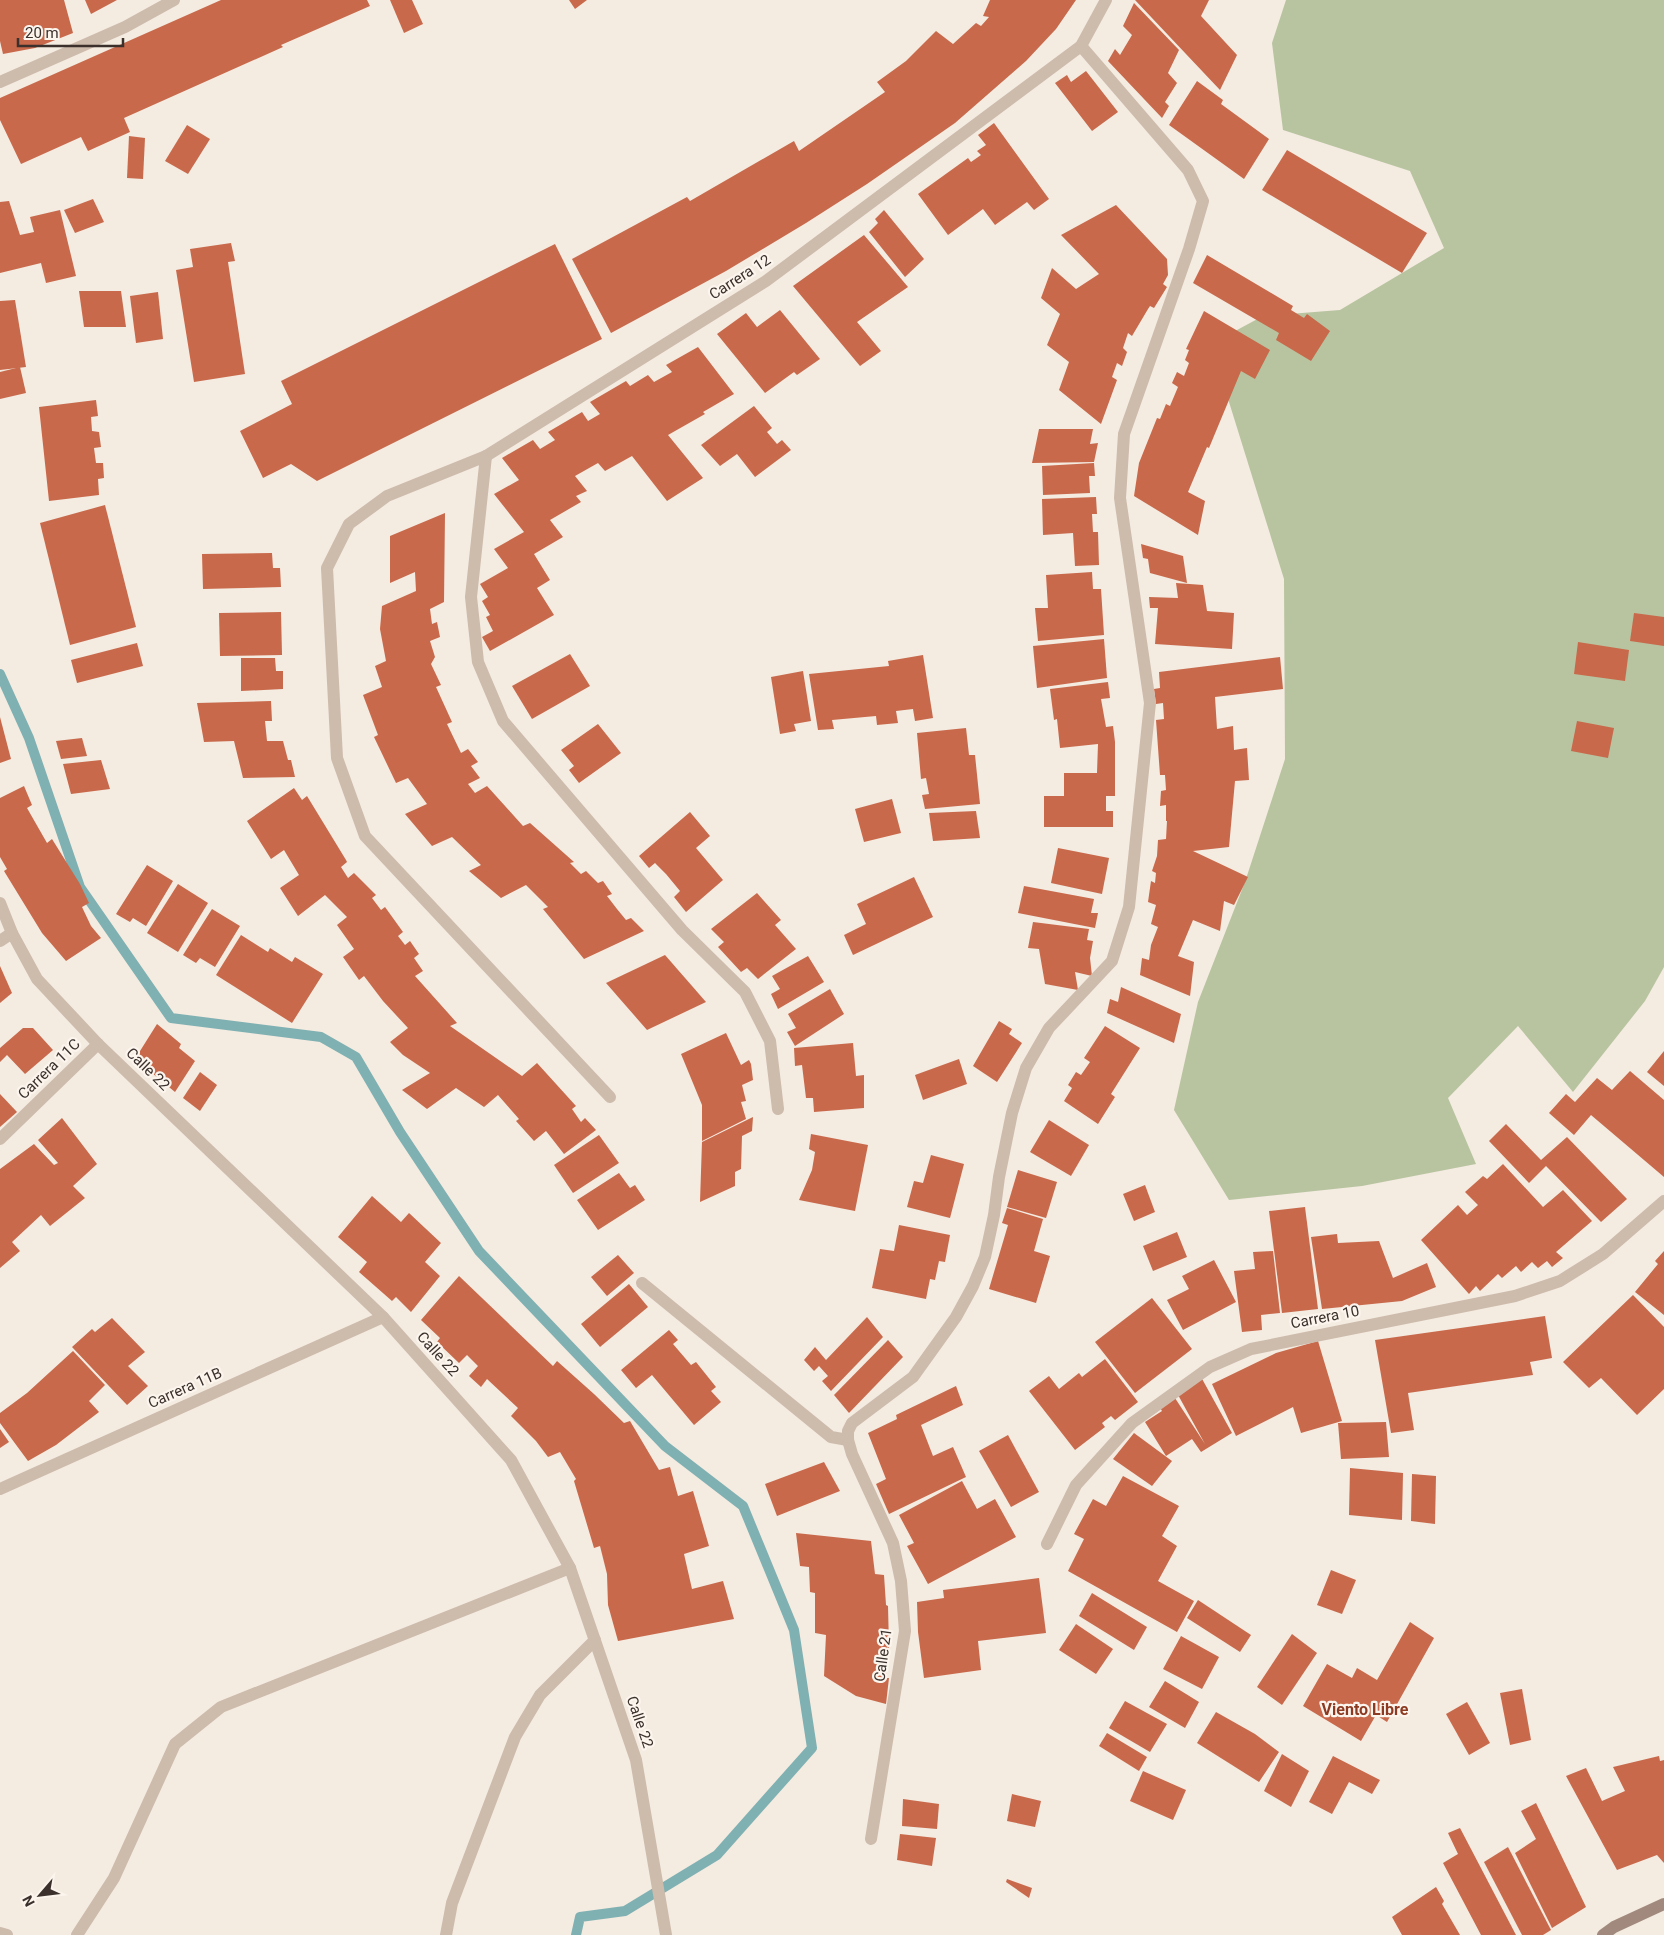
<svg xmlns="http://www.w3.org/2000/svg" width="1664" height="1935" font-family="Roboto,sans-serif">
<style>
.green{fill:#b8c4a0}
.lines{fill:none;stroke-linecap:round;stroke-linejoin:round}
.stream{stroke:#7fb0b2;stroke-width:10}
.building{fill:#c8694b}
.street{stroke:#cdbbac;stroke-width:12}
.secondary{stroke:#a18a7d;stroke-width:12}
.labels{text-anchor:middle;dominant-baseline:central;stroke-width:4.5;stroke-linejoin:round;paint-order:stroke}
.street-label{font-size:15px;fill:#3b302b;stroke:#fbf5ee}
.neighbourhood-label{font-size:16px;font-weight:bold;fill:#8c3b22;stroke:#fbf5ee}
</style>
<rect width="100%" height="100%" fill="#f4ebe1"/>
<!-- green -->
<path class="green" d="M1286,0H1664V967L1645,1001L1573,1092L1518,1026L1448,1098L1476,1164L1362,1186L1229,1200L1174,1110L1198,1002L1245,882L1285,759L1284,579L1211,344L1263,316L1340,310L1444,248L1410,171L1283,130L1272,43Z"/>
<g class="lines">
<!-- stream -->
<path class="stream" d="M0,674L29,738L80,887L171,1018L321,1037L356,1057L400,1132L479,1251L665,1446L743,1506L794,1630L812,1748L717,1855L625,1911L580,1917L576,1935"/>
</g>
<!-- building -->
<g class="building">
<path d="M0,0H64L73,33L35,48L3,54L0,41Z"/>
<path d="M85,0H117L91,14Z"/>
<path d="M221,0H367L370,6L281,45L283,47L263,56L124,118L130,132L88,151L81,137L21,164L0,120V98Z"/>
<path d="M390,0H412L423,24L404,33Z"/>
<path d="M569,0H587L575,9Z"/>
<path d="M990,0H1076L1056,29L1026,61L955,123L867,184L806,223L726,271L611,333L572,259L687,197L690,201L794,141L799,151L885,92L877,82L906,61L936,31L953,44L976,23L981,26L989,17L983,16Z"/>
<path d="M1135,0H1209L1201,16L1237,55L1220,90Z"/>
<path d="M1134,3L1179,50L1168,73L1177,83L1165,102L1169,106L1162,118L1108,61L1115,49L1120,55L1132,35L1123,26Z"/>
<path d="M1086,71L1118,112L1092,131L1055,83L1067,75L1071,82Z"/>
<path d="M1197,81L1223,100L1221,104L1269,139L1244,179L1169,125Z"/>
<path d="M994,123L1049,199L1034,210L1027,202L995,225L983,209L948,235L918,194L968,158L971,162L981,155L977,151L986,145L978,135Z"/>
<path d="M187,125L210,139L188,174L165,161Z"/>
<path d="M129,136L145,138L143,179L127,178Z"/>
<path d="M1287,150L1427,233L1402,273L1262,190Z"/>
<path d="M93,199L104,222L75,233L64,210Z"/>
<path d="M9,201L20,235L34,232L30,217L60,210L76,276L46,283L41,263L0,273V202Z"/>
<path d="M1116,205L1167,259L1168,275L1163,284L1167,287L1154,308L1150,306L1148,309L1132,336L1128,333L1123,348L1127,352L1122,366L1117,363L1112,377L1117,380L1101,424L1059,390L1069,362L1047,345L1060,314L1041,298L1052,268L1076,289L1099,274L1061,235Z"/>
<path d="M884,210L924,259L905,277L869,232L878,223L875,219Z"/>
<path d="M864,235L908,287L857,322L881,351L860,366L793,286Z"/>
<path d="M231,243L235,261L228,262L245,374L194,382L176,270L193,267L190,249Z"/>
<path d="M555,244L602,339L317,481L291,464L263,478L240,431L292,404L281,381Z"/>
<path d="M1207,255L1293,306L1291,310L1304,318L1307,314L1330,331L1311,361L1276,340L1279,333L1193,283Z"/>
<path d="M79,291H121L126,327H84Z"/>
<path d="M158,292L163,339L136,343L130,296Z"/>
<path d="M15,300L26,367L0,370V301Z"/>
<path d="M780,310L820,359L797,375L794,372L765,393L717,334L746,313L757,327Z"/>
<path d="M1204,311L1270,350L1255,379L1241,371L1209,448L1207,447L1188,492L1205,501L1198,535L1134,496L1139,463L1157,418L1160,419L1166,404L1170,406L1178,387L1172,383L1177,372L1184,376L1189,363L1185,360L1189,350L1186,349Z"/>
<path d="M698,347L734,394L703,412L705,414L668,435L703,478L667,501L632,456L605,471L598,463L575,476L587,491L576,496L581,502L550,520L563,537L534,554L550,580L537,588L554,615L490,651L482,637L493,631L486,617L490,615L482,601L488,597L480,584L508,568L494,549L524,532L494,494L519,480L502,458L533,440L540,449L555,440L548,432L582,412L588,421L600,414L590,402L626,381L630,386L648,375L654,382L672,372L666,365Z"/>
<path d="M20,367L26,393L0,399V372Z"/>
<path d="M96,400L98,416L91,417L92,431L99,432L101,447L94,448L96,463H103L104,478L98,479L99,495L49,501L39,407Z"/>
<path d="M754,406L772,428L767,432L777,444L782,440L791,450L755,477L737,454L720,466L701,445Z"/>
<path d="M1039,429H1093L1090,444L1098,443L1094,462L1032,463Z"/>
<path d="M1094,463L1095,476H1089L1090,493L1043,495L1042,466Z"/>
<path d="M1096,497L1097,514H1092L1093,532H1098L1099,565L1075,566L1073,533L1043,535L1042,499Z"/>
<path d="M105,505L136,627L70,645L40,523Z"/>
<path d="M445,513L444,602L430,609L432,624L437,622L440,637L430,641L435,657L431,664L441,685L436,687L452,722L447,724L461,753L468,749L478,762L471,766L480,778L468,784L475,793L487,786L523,826L530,823L574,862L570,863L581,874L586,871L598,883L603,881L612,894L607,896L617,909L626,920L631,918L644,931L584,959L543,909L548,907L526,885L501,898L469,871L481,865L452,837L432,846L405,814L427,804L408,778L396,783L374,737L378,735L363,695L382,687L375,666L386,661L380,629L382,606L416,591L415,572L390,583V536Z"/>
<path d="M1141,544L1183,556L1187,583L1150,573L1148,559L1143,558Z"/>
<path d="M272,553L273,568H280L281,587L203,589L202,554Z"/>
<path d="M1092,572L1093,589H1101L1104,635L1038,641L1035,608H1048L1046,575Z"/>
<path d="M1176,583L1203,585L1207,611L1234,613L1232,649L1155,644L1158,608H1150L1149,597L1178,598Z"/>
<path d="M281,612L282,655L220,656L219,613Z"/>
<path d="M1634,613L1664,617V646L1630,641Z"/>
<path d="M1104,639L1107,678L1037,688L1033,646Z"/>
<path d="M1578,642L1629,650L1625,681L1574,674Z"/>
<path d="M137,643L143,666L77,683L71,660Z"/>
<path d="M570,654L590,686L532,719L512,686Z"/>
<path d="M923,655L933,718L915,721L913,709L896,711L898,723L877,725L876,716L832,720L834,729L818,730L809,674L889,666L888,661Z"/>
<path d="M1280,657L1283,689L1215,697L1217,729L1233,726L1234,750L1247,748L1249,780L1235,781L1229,847L1193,851L1248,877L1234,905L1224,901L1220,931L1193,920L1178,956L1194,962L1190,996L1140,975L1142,958L1149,960L1151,945L1158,927L1151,924L1156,905L1148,902L1151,881L1155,883L1156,873L1152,871L1157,856L1158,840L1166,839L1167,821H1166V805L1160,806L1161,791L1166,790L1165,775H1160L1156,720L1164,719L1163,703L1156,704L1154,689L1160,688L1159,672Z"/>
<path d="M241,658H275L276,671H283V689L241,691Z"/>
<path d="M803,671L811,721L794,724L796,731L780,734L771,677Z"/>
<path d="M1108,682L1110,698L1101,699L1106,727L1113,726L1115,742V796H1106V811H1113V827H1044V796H1064V773H1097L1098,744L1060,748L1057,719L1054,720L1050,689Z"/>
<path d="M271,701L272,721H265L267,741H283L288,760H291L295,777L243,778L234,741L204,742L197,703Z"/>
<path d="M0,717L11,759L0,763Z"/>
<path d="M1577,721L1614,728L1608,758L1571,751Z"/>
<path d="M598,724L621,753L579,783L569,770L574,766L561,750Z"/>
<path d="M966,728L969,755H975L980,804L925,809L922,795L929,794L926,778L921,779L917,733Z"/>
<path d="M82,738L87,756L61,759L56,741Z"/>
<path d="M101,760L110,789L71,794L63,764Z"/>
<path d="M24,786L32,805L27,808L47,843L52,839L80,884L89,903L82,907L91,926L101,938L66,961L42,933L4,871L7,869L0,857V798Z"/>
<path d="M294,788L302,800L307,796L346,860L347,862L341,867L348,878L354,873L376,895L372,898L381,910L385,907L403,932L398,936L405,945L410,941L419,954L414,958L423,971L415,976L457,1023L450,1026L522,1076L537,1063L576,1106L572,1109L581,1122L585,1118L596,1130L564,1154L546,1131L534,1141L516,1121L519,1119L498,1095L484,1107L456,1088L427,1109L402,1090L430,1073L403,1055L390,1042L408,1028L383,1001L364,976L359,980L343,957L354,949L337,925L347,917L325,895L298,916L280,888L299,875L284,850L271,859L247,821Z"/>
<path d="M892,799L901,833L864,842L855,809Z"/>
<path d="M976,811L980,838L933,841L929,813Z"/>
<path d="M690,812L710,836L696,848L723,880L686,912L674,897L680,891L666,874L655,863L649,868L639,856Z"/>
<path d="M1058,848L1109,858L1102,894L1051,883Z"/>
<path d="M147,865L173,881L146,926L133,918L130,922L116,914Z"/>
<path d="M914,877L933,917L853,955L844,935L866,924L857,904Z"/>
<path d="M178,884L208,903L178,952L147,933Z"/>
<path d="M1024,886L1094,899L1091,913H1098L1095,928L1018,913Z"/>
<path d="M757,893L781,920L775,925L796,949L758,979L747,968L741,972L718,947L724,942L711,929Z"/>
<path d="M212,909L240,926L215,967L200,958L196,963L183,955Z"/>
<path d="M1033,922L1089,929L1087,940L1093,941L1090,958L1092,976L1075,972L1078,990L1045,984L1039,949L1028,948Z"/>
<path d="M241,935L268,952L270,948L292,962L295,957L323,974L292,1023L216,975Z"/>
<path d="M665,955L706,1002L647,1030L606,983Z"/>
<path d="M808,956L824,982L778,1009L771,994L780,989L772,976Z"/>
<path d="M0,966L12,993L0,1003Z"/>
<path d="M1121,987L1181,1014L1174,1043L1107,1013L1110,999L1118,1002Z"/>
<path d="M830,989L844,1014L795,1046L787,1032L796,1028L788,1014Z"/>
<path d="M999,1021L1012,1029L1009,1034L1022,1043L997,1082L973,1066Z"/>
<path d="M157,1024L181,1044L179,1048L195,1061L175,1092L135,1059Z"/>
<path d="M1105,1026L1140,1048L1111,1094L1115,1097L1098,1124L1064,1101L1072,1088L1068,1085L1076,1072L1081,1075L1090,1062L1084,1058Z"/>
<path d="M23,1028H33L53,1050L25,1074L7,1055L0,1062V1048Z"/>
<path d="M726,1033L741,1065L749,1060L751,1064L753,1080L742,1085L746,1101L741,1102L746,1119L702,1141V1105L681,1054Z"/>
<path d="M853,1043L856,1076L864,1075V1108L814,1112L813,1098H806L802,1065L795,1066L794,1048Z"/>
<path d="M1664,1051V1086L1647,1072Z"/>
<path d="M959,1059L967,1084L923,1100L915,1075Z"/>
<path d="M1630,1071L1664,1100V1177L1591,1115L1574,1135L1549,1113L1566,1094L1575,1102L1597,1078L1612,1090Z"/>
<path d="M200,1072L217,1085L200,1111L183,1098Z"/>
<path d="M0,1094L17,1112L0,1127Z"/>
<path d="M753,1117L752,1131L742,1136L741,1169L735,1172V1186L700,1202L702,1142Z"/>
<path d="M62,1118L97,1164L73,1186L85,1198L50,1226L41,1215L12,1242L20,1251L0,1268V1169L34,1144L54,1165L58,1163L38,1140Z"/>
<path d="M1049,1120L1089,1145L1071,1176L1030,1152Z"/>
<path d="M1506,1124L1541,1160L1567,1137L1627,1199L1601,1222L1546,1166L1529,1183L1489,1141Z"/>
<path d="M811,1134L868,1145L855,1211L799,1200L812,1170L815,1152L809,1149Z"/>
<path d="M599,1135L619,1163L573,1193L554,1165Z"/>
<path d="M931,1155L964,1164L950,1218L907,1207L914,1181L923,1183Z"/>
<path d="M1503,1164L1543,1207L1563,1190L1592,1221L1556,1252L1563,1258L1552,1267L1547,1261L1538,1268L1532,1262L1521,1272L1516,1266L1502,1278L1498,1274L1480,1291L1476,1286L1469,1294L1421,1240L1458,1205L1467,1215L1478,1205L1465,1192L1483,1176L1487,1179Z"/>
<path d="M1018,1170L1057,1182L1046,1218L1007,1207Z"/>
<path d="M619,1173L630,1188L635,1185L645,1200L598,1230L577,1200Z"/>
<path d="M1145,1185L1155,1212L1134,1221L1123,1194Z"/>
<path d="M372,1196L401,1222L409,1213L441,1243L425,1262L440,1276L411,1312L396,1297L392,1301L359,1272L367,1262L338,1237Z"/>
<path d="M1305,1207L1318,1309L1282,1313L1269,1211Z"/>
<path d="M1007,1208L1043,1219L1034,1251L1050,1256L1036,1303L989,1289L1008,1225L1002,1223Z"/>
<path d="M899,1225L950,1235L945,1262L939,1261L935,1280L930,1279L926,1299L872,1288L880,1249L894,1251Z"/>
<path d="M1177,1232L1187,1257L1153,1271L1143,1246Z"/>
<path d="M1337,1234L1338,1243L1379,1241L1393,1278L1427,1263L1436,1287L1402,1301L1322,1309L1311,1237Z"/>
<path d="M1273,1251L1280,1313L1261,1315L1262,1330L1242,1332L1234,1271L1255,1269L1253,1252Z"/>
<path d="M1664,1251V1315L1635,1292L1658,1264L1655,1261Z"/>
<path d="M618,1255L634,1273L607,1296L591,1277Z"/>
<path d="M1214,1260L1236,1302L1183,1330L1167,1300L1189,1289L1182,1276Z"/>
<path d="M459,1276L553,1366L557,1361L594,1394L624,1423L630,1421L659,1470L670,1467L678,1496L693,1491L709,1546L684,1554L692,1589L723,1581L734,1619L618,1641L608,1605L607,1574L600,1546L594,1548L574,1481L576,1479L560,1452L548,1457L536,1441L511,1416L518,1408L487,1379L481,1387L469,1376L478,1366L467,1355L459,1363L437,1342L440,1338L421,1320Z"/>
<path d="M629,1284L648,1307L600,1347L581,1324Z"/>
<path d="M1633,1295L1664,1327V1389L1637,1415L1601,1378L1589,1388L1563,1362Z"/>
<path d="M1152,1298L1192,1349L1135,1393L1095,1342Z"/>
<path d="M1545,1316L1552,1358L1530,1362L1533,1375L1408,1393L1414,1430L1391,1433L1375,1340Z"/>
<path d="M867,1317L883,1337L831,1391L822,1381L828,1376L819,1366L814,1371L804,1360L815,1347L826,1360Z"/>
<path d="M112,1318L145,1352L128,1366L148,1386L127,1405L72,1347L92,1329L95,1332Z"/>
<path d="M669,1330L678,1340L673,1344L691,1365L696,1362L716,1387L711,1391L721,1402L694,1425L652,1375L636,1388L621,1370Z"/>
<path d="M888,1340L903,1357L849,1413L834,1395Z"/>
<path d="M1318,1341L1342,1421L1301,1433L1293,1407L1236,1436L1212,1384L1276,1353Z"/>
<path d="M73,1351L105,1385L89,1401L99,1412L56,1445L28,1461L0,1423V1413L27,1393Z"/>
<path d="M1105,1359L1138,1402L1115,1420L1111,1416L1102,1423L1105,1427L1075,1450L1029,1391L1049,1376L1059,1389L1079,1373L1082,1377Z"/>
<path d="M1201,1377L1232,1433L1201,1452L1192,1439L1166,1456L1145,1422L1162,1411L1158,1404L1173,1395L1205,1444L1177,1393Z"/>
<path d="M956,1386L963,1405L921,1425L933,1456L953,1447L966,1477L889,1514L876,1484L886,1479L868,1433L897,1419L896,1415Z"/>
<path d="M1386,1422L1389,1457L1341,1459L1338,1423Z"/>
<path d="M0,1429L9,1442L0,1448Z"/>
<path d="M1134,1433L1172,1461L1152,1486L1113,1459Z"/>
<path d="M1008,1435L1039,1492L1011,1507L979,1451Z"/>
<path d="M824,1462L840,1491L777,1516L765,1484Z"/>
<path d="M1350,1468L1403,1473L1402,1520L1349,1515Z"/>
<path d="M1412,1474L1436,1476L1435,1524L1411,1521Z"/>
<path d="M1123,1476L1179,1506L1162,1536L1177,1546L1158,1581L1194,1601L1177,1632L1068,1571L1084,1539L1074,1534L1093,1499L1106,1506Z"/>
<path d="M962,1481L977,1509L995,1499L1016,1537L928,1584L907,1546L914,1543L899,1515Z"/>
<path d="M796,1533L871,1541L875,1574L884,1575L886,1605L888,1606L889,1646L886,1678H889L886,1704L856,1696L824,1676L826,1635L815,1633V1593L810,1592L809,1567L800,1566Z"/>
<path d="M1331,1570L1356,1580L1342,1614L1317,1605Z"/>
<path d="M1039,1578L1046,1633L978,1641L981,1670L924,1678L918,1632L917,1602L944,1598L943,1590Z"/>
<path d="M1092,1593L1147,1627L1134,1650L1079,1616Z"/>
<path d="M1198,1600L1251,1635L1240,1652L1187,1618Z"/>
<path d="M1410,1622L1434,1638L1387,1722L1376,1715L1361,1741L1303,1706L1327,1664L1352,1678L1357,1668L1377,1680Z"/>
<path d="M1076,1624L1113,1649L1096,1674L1059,1650Z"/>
<path d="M1292,1634L1317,1653L1282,1705L1257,1687Z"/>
<path d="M1181,1636L1219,1657L1202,1689L1163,1669Z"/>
<path d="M1165,1681L1199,1702L1185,1728L1149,1707Z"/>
<path d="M1522,1689L1531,1740L1510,1745L1500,1693Z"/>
<path d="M1125,1701L1167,1724L1150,1752L1109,1728Z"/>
<path d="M1467,1702L1490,1743L1469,1755L1446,1714Z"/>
<path d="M1216,1712L1255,1734L1279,1752L1259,1782L1197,1743Z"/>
<path d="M1107,1733L1147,1757L1139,1771L1099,1746Z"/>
<path d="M1282,1754L1309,1771L1291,1807L1264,1791Z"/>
<path d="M1333,1756L1380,1780L1372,1794L1349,1782L1332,1814L1309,1802Z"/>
<path d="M1659,1756L1660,1761L1664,1760V1863L1657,1855L1617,1870L1566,1776L1586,1768L1602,1801L1625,1791L1613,1767Z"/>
<path d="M1143,1771L1186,1790L1173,1820L1130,1801Z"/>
<path d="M1012,1794L1041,1801L1035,1827L1007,1821Z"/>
<path d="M903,1799L939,1804L937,1829L902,1826Z"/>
<path d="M1536,1803L1586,1907L1552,1928L1515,1853L1536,1839L1521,1811Z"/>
<path d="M1460,1828L1494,1893L1516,1935H1481L1443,1863L1458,1854L1448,1833Z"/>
<path d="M900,1834L936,1838L932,1866L897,1860Z"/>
<path d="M1508,1847L1551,1930L1543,1935H1522L1484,1862Z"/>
<path d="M1007,1879L1032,1888L1029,1898L1006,1882Z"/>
<path d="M1436,1887L1444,1901L1442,1904L1460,1935H1402L1392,1917Z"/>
</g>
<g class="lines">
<!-- street -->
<g class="street">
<path d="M0,82L125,27L174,0"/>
<path d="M486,456L471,597L478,662L503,721L682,930L745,992L770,1041L778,1109"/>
<path d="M0,903L12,933L37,979L98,1044L383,1317L511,1460L570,1568L636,1760L666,1935"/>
<path d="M0,941L12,933"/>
<path d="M610,1097L365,836L337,758L327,568L349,524L387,496L486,456L766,281L1081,46L1106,0"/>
<path d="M0,1139L98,1044"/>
<path d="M642,1283L831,1437L848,1440"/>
<path d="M0,1489L383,1317"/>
<path d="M1047,1544L1076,1485L1132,1423L1210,1367L1251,1349L1515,1296L1560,1281L1603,1254L1664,1201"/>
<path d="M871,1839L905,1631L901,1581L893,1543L852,1454L848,1440V1431L852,1423L913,1377L956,1317L973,1286L985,1257L994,1215L999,1177L1012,1113L1026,1068L1049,1028L1112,961L1129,907L1150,703L1120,498L1124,434L1189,249L1203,201L1188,170L1081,46"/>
<path d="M0,1933L7,1935"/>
<path d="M77,1935L114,1878L175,1744L221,1707L570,1568"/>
<path d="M446,1935L452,1903L515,1737L540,1695L595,1640"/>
</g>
<!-- secondary -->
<path class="secondary" d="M1603,1935L1614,1927L1664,1904"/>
</g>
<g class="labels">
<!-- street labels -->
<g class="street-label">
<text transform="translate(740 277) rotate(-33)">Carrera 12</text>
<text transform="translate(49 1069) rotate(-44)">Carrera 11C</text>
<text transform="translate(148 1069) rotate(44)">Calle 22</text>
<text transform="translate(1325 1317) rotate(-11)">Carrera 10</text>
<text transform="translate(438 1354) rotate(48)">Calle 22</text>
<text transform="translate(185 1388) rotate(-24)">Carrera 11B</text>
<text transform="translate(883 1655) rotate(-82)">Calle 21</text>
<text transform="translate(640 1722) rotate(71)">Calle 22</text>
</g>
<!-- neighbourhood labels -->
<g class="neighbourhood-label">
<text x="1365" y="1709">Viento Libre</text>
</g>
</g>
<!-- north arrow -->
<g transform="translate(40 1895) rotate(242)" stroke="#fbf5ee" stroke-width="4" paint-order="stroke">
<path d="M0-4L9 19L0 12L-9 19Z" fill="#3b302b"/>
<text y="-8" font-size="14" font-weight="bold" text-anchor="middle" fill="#3b302b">N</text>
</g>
<!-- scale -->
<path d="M18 38v8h105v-8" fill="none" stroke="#3b302b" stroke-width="2.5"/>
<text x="25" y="38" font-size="15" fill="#3b302b" stroke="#fbf5ee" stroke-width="4" paint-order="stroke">20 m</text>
</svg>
